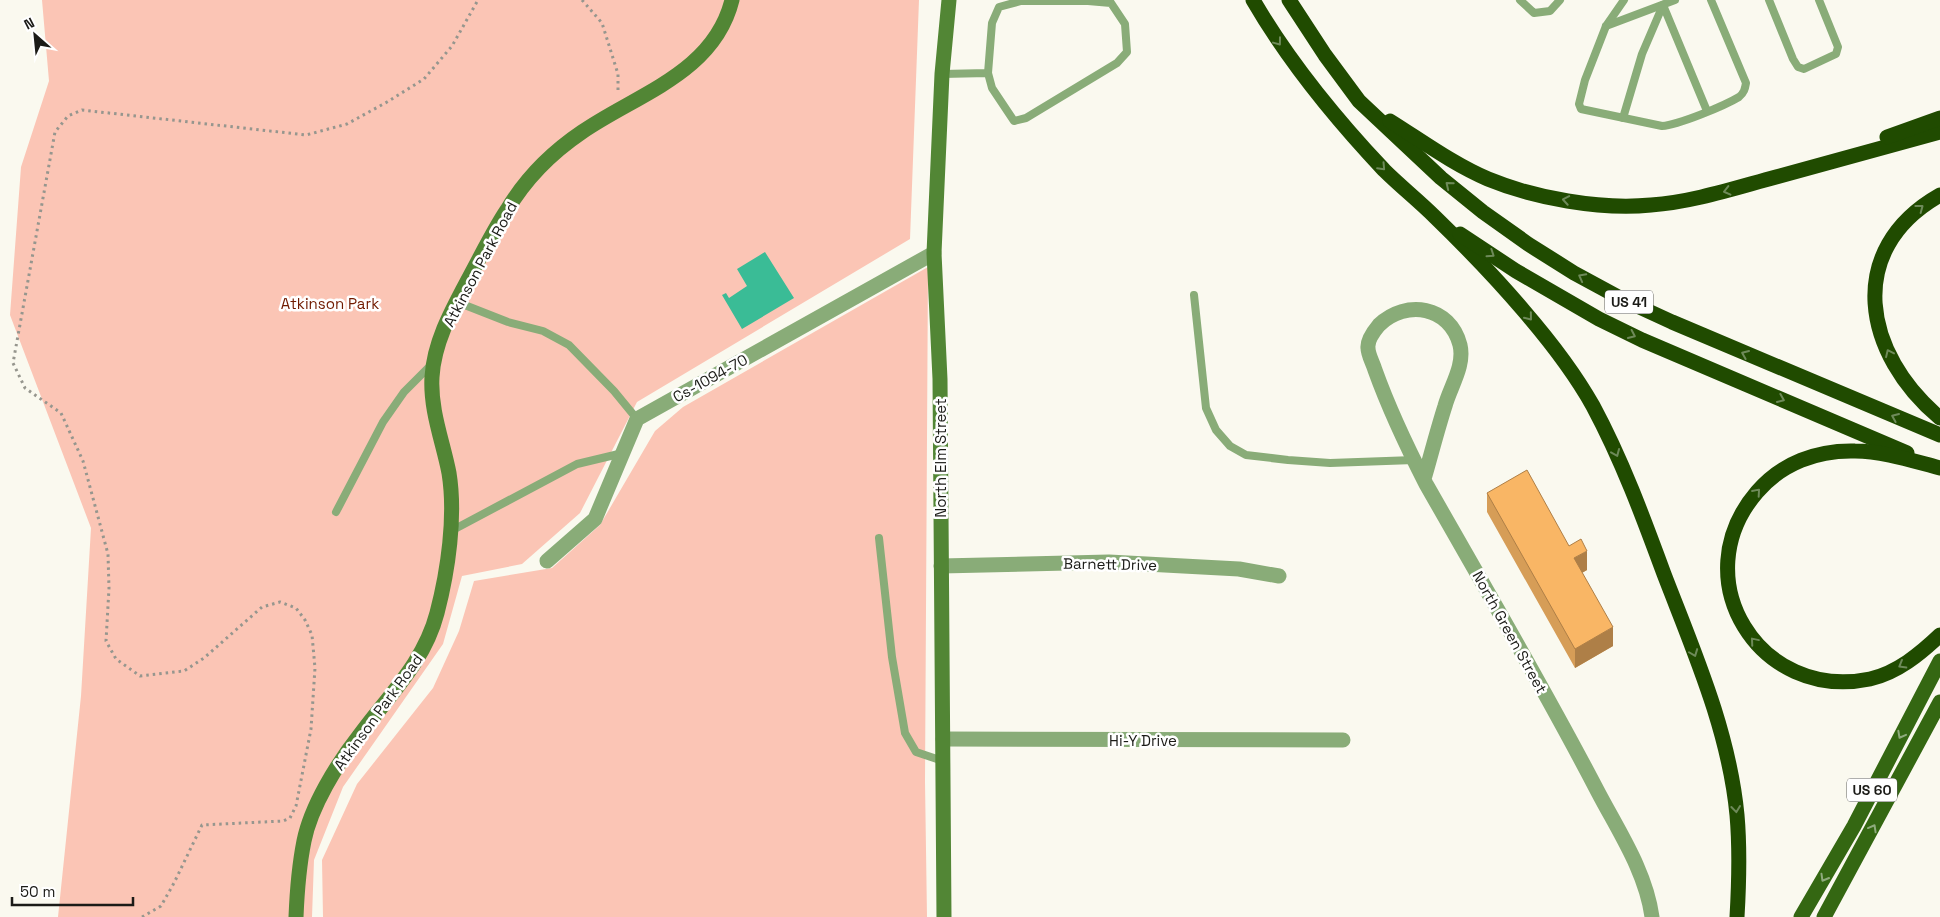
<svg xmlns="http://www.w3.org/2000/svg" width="1940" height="917" font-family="'Space Grotesk',sans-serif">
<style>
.green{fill:#fbc5b5}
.water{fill:#3abc96}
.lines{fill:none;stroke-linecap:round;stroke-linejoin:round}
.path{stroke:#96968e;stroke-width:3;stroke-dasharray:2.5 4;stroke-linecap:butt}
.lane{stroke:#89ac78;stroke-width:8}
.street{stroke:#89ac78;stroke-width:15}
.secondary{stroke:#528635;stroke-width:15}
.primary{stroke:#346712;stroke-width:15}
.highway{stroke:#204b00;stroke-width:15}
.wall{fill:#d69d57}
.shaded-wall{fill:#ae7f47}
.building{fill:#f9b665;stroke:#ae7f47}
.oneway{stroke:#6e8a59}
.oneway2{stroke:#8fab7d}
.labels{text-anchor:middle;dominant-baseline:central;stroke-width:5;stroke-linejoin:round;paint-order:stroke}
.shield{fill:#fff;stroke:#5f5f5d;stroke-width:1}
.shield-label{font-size:14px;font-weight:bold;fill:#1b1b17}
.street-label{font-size:15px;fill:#1b1b17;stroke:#fff}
.park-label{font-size:15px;fill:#711b00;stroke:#fff}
</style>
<rect width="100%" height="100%" fill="#faf9ef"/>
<!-- green -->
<g class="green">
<path d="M42,0H919L910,239L637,402L580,513L522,564L462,576L443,644L343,787L314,860L312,917H58L81,696L91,528L10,315L21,167L49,81Z"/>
<path d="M928,267L925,782L927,917H323L322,860L357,784L433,688L459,631L474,581L552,568L600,525L655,431L683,407Z"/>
</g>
<!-- water -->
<path class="water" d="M765,252L794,298L742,329L722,295L726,293L729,298L747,286L737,269Z"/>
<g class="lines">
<!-- path -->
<g class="path">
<path d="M582,0L602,23L618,74V93"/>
<path d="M142,917L161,906L174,883L202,825L283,821L290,818L296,806L311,729L315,668L312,635L305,620L296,608L280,602L262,607L204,658L184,671L140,676L116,659L106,641L109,588L108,554L83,461L61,413L25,388L13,363L55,132L68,116L82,110L306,135L347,124L387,102L424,79L452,46L478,0"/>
</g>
<!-- lane -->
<g class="lane">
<path d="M1520,0L1534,13L1550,11L1560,0"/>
<path d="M1624,0L1606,26L1585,80L1579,104L1581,109L1662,126C1678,125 1724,106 1739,97C1744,93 1745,89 1746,83L1711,0"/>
<path d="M1769,0L1793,59L1798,67L1804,69L1836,54L1838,47L1819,0"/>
<path d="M1663,5L1707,111"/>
<path d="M1606,26L1675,0"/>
<path d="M942,74L988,73L992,88L1014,121L1026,118L1117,63L1127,52L1125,24L1111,3L1088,1H1021L999,7L992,23L988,73"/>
<path d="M1623,118L1642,54L1663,5"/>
<path d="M1194,295L1206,408L1216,430L1230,446L1246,455L1288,460L1330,463L1414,460"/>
<path d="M457,302L508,322L543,331L569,345L614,391L637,419"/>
<path d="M336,512L383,422L404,392L432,364"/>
<path d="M451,531L577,464L623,453"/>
<path d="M879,538L892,657L905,733L916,752L943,761"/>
</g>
<!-- street -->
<g class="street">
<path d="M1424,479C1431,455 1437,431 1445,406C1450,387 1465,366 1460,345C1450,306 1406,299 1379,325C1374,331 1367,340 1368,348C1368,355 1373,363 1375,370C1389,409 1407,447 1426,484C1484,586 1544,688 1598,792C1619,832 1646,872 1652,917"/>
<path d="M547,561L595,519L637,419L934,253"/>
<path d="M941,566L1109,562L1239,569L1279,576"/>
<path d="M943,739L1343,740"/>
</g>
<!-- secondary -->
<g class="secondary">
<path d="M296,917C297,892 299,866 304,841C311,806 337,764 359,736C388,696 424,663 437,613C448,571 456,516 449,473C443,442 430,410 432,377C434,341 453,308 470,276C482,254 493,231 507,210C526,178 551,153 582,132C637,94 714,73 732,0"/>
<path d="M944,917L940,379L934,253L942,74L949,0"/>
</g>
<!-- primary -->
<g class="primary">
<path d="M1801,917L1854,826L1940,661"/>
<path d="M1824,917L1940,702"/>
</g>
<!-- highway -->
<g class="highway">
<path d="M1253,0C1289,62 1335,118 1384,170C1400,186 1419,201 1435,217C1466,247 1496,278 1524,311C1549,340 1574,372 1593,406C1622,460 1643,517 1664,574C1694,652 1729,731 1737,815C1740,849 1739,883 1737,917"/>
<path d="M1289,0L1325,55L1359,101L1441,178L1483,212L1528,244L1574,273L1622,299L1672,322L1940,435"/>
<path d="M1390,121C1422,141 1453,164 1488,179C1534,198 1600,210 1651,205C1693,202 1735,188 1776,177C1830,162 1885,147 1940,132"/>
<path d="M1887,137L1940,118"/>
<path d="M1940,195C1843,250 1864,355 1940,418"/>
<path d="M1460,234L1516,271L1599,319L1642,340L1907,453"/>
<path d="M1940,468C1913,461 1883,451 1855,451C1817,450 1782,463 1757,492C1683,578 1759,702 1870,679C1897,673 1920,654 1940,635"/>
</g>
</g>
<!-- wall -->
<path class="wall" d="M1487,493L1569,546L1587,570L1582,573L1613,646L1575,668L1487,512Z"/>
<!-- shaded-wall -->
<g class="shaded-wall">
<path d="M1587,551V570L1574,577V558Z"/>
<path d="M1613,627V646L1575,668V649Z"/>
</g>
<!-- building -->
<path class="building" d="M1527,470L1569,546L1581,539L1587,551L1574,558L1613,627L1575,649L1487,493Z"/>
<!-- one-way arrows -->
<defs><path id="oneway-chevron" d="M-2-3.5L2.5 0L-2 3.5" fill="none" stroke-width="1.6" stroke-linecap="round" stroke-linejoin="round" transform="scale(1.25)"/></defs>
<g class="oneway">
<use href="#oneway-chevron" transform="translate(1278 42) rotate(53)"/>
<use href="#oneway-chevron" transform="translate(1382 167) rotate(47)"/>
<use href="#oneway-chevron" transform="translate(1449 185) rotate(-141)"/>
<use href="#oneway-chevron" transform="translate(1727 191) rotate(166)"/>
<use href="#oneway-chevron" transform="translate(1566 200) rotate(-170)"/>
<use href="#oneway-chevron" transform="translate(1920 208) rotate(-37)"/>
<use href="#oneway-chevron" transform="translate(1491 254) rotate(34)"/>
<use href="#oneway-chevron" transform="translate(1582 277) rotate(-152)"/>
<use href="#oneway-chevron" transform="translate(1529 317) rotate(51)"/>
<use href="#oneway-chevron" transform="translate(1632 335) rotate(25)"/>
<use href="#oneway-chevron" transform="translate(1889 353) rotate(-115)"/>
<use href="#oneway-chevron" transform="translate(1745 354) rotate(-157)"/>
<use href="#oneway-chevron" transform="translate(1781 399) rotate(23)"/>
<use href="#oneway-chevron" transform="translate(1895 417) rotate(-157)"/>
<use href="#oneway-chevron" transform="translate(1616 453) rotate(67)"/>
<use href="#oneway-chevron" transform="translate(1757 492) rotate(-49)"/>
<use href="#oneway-chevron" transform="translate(1754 641) rotate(-130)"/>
<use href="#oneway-chevron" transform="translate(1694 653) rotate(69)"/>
<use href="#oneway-chevron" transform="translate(1902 665) rotate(150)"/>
<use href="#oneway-chevron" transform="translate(1736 809) rotate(83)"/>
</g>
<g class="oneway2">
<use href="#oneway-chevron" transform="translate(1901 735) rotate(118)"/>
<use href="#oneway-chevron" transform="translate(1873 828) rotate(-61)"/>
<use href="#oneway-chevron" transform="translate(1824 878) rotate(120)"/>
</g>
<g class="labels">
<!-- shield labels -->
<g class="shield">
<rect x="1605" y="290.5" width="48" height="23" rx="4"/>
<rect x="1847" y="778.5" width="50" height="23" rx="4"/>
</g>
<g class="shield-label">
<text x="1629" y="302">US 41</text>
<text x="1872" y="790">US 60</text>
</g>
<!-- street labels -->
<g class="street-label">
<text transform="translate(480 264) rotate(-62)">Atkinson Park Road</text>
<text transform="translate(710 378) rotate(-29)">Cs-1094-70</text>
<text transform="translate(940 458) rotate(-90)">North Elm Street</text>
<text transform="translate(1110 564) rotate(1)">Barnett Drive</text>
<text transform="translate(1510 632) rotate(61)">North Green Street</text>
<text transform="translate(378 712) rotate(-54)">Atkinson Park Road</text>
<text x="1143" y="740">Hi-Y Drive</text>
</g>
<!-- park labels -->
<g class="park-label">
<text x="330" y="303">Atkinson Park</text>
</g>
</g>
<!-- north arrow -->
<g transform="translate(35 35) rotate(333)" stroke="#ffffff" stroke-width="4" paint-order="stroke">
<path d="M0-4L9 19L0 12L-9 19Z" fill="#1b1b17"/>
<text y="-8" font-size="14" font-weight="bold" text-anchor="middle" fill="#1b1b17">N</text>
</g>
<!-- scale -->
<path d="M12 897v8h121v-8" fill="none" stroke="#1b1b17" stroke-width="2.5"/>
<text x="20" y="897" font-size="15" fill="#1b1b17" stroke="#ffffff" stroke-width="4" paint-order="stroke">50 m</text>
</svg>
